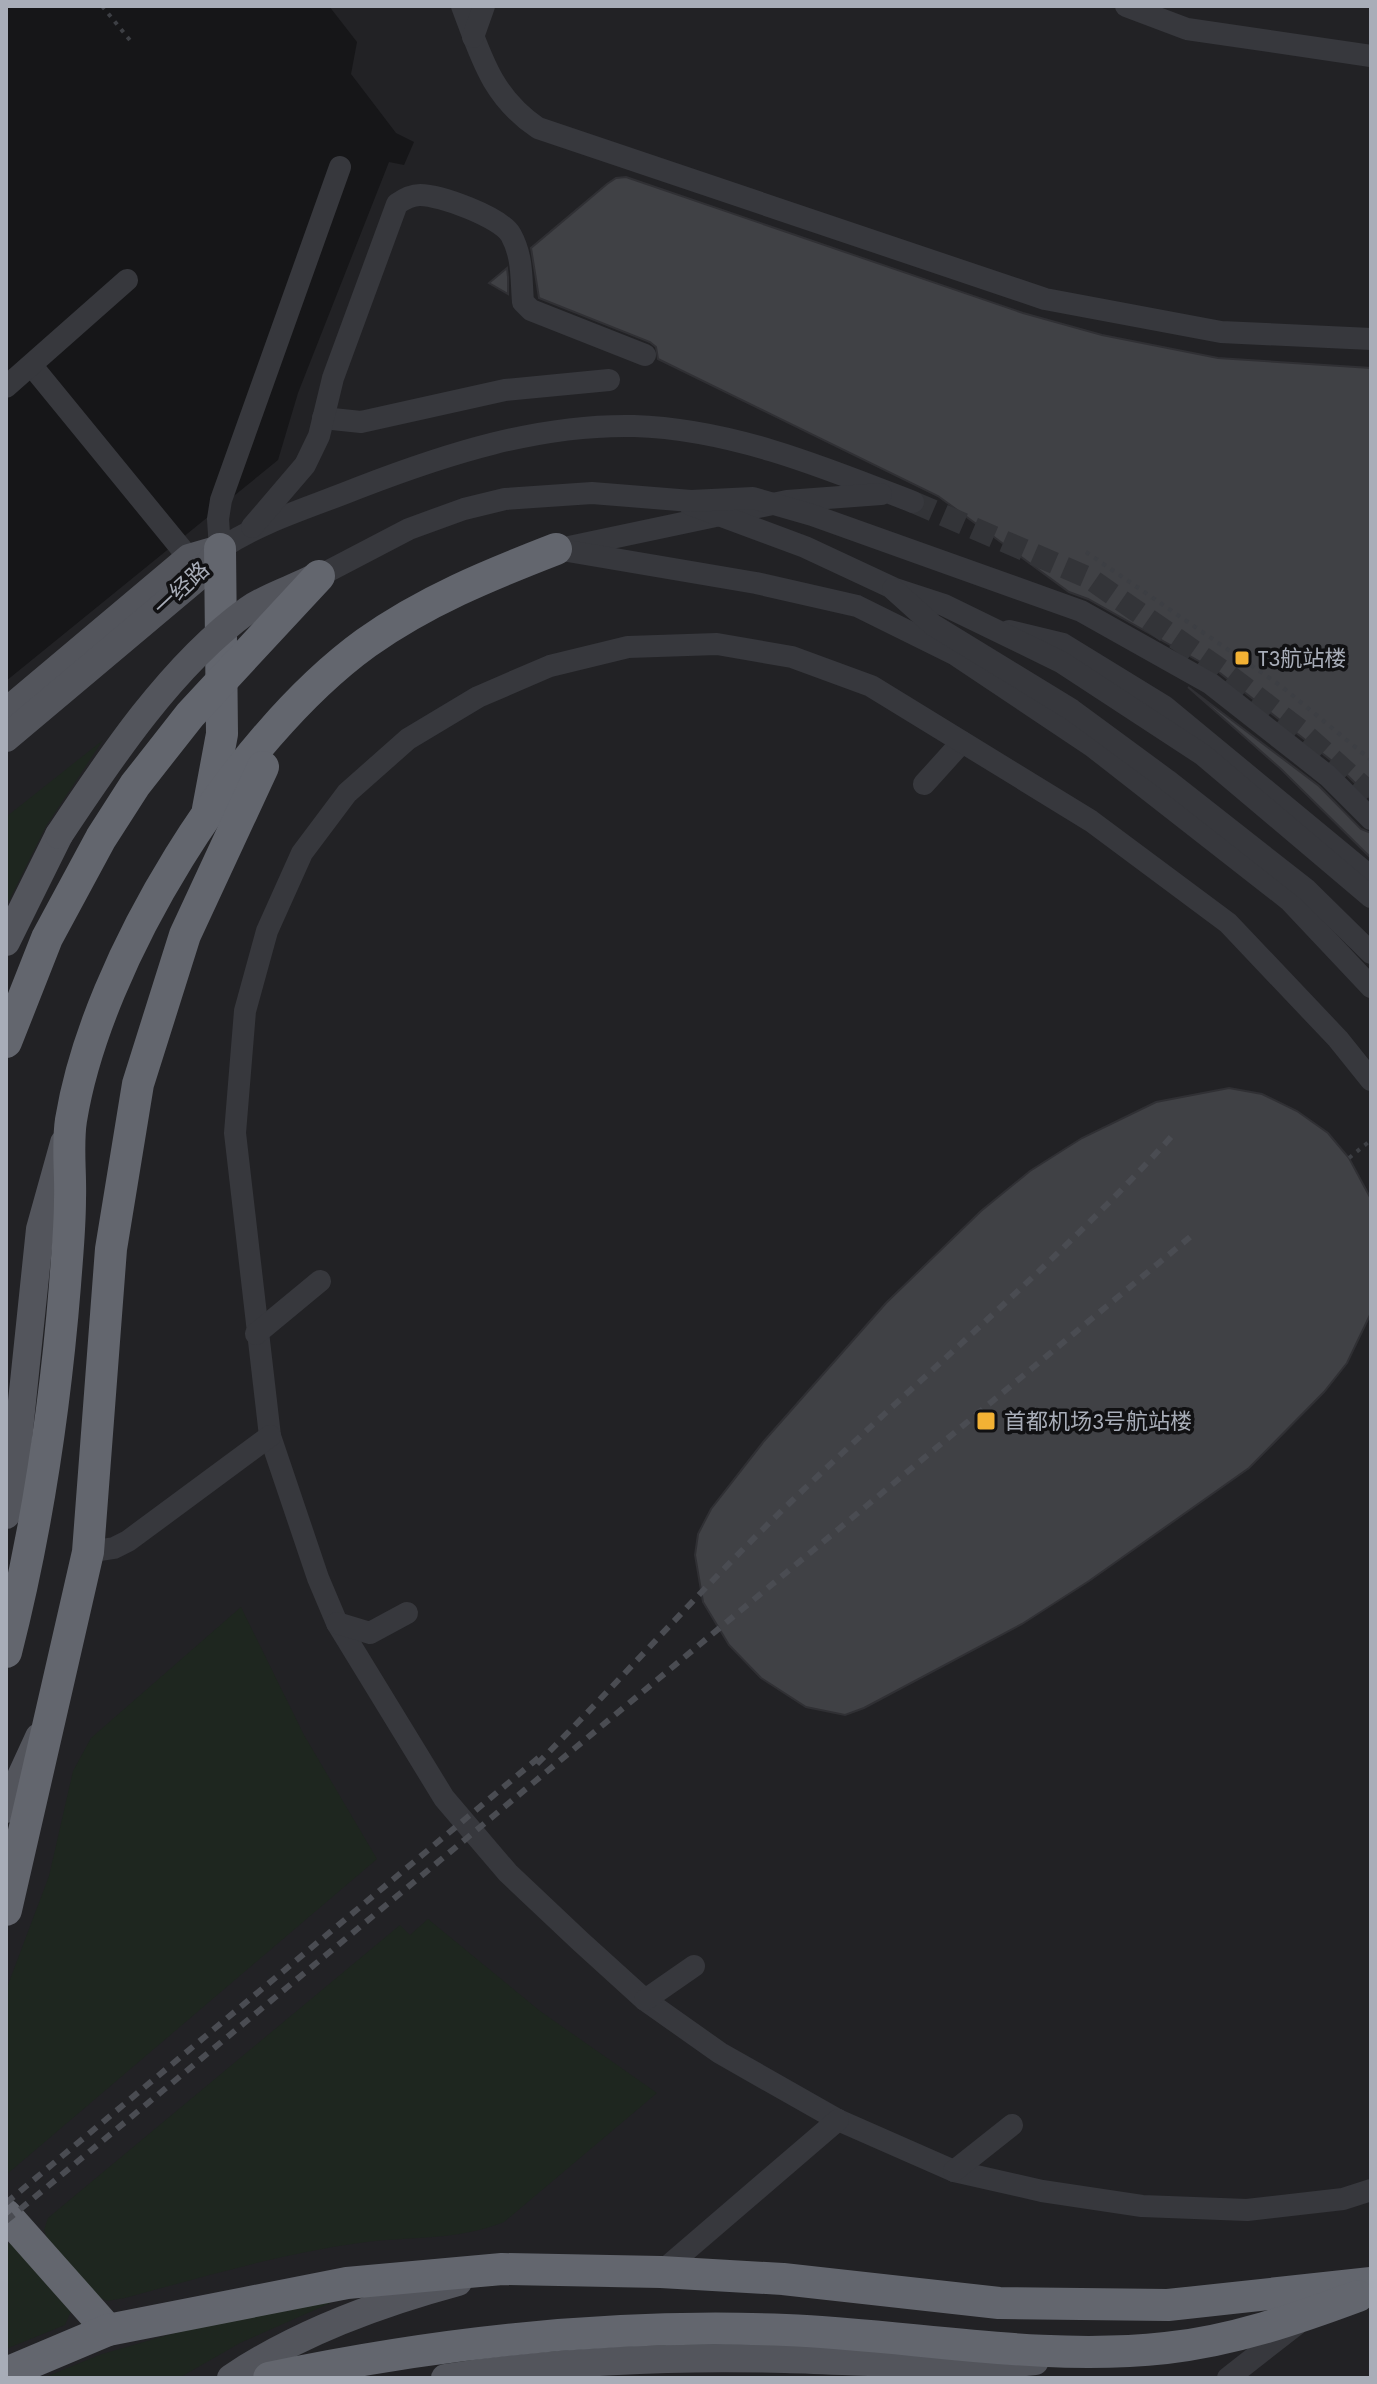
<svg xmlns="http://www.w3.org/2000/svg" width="1377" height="2384" font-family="Jost,'Noto Sans SC',sans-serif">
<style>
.built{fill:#222225}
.green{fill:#1e261f}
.building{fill:#404145;stroke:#303034;stroke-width:2}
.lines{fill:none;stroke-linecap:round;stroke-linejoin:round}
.minor-tunnel{stroke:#333438;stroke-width:22;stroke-dasharray:22 11;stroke-linecap:butt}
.path{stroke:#3d3f44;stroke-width:4;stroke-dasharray:4 6;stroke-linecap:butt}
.minor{stroke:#37383d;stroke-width:22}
.major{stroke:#53555c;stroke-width:28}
.highway{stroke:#63666e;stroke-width:32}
.rail{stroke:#4a4c52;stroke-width:6;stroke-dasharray:10 8;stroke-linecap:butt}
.minor-bridge{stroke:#37383d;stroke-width:22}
.major-bridge{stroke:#53555c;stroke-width:28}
.highway-bridge{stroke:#63666e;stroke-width:32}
.poi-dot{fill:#f2b134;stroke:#111113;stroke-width:3}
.labels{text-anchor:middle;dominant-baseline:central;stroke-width:7;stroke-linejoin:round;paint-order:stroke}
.street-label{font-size:22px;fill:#a8adb8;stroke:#111113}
.poi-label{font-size:22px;fill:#a8adb8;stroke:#111113;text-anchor:start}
</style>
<rect width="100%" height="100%" fill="#161618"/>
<!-- built -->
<path class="built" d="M329,6H1371V2378H6V681L278,460L298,393L389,162L404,165L414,142L396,133L351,74L357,42Z"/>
<!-- green -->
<g class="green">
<path d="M103,740L46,826L6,907V817Z"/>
<path d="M241,1607L304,1735L377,1859L6,2175V1990L49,1876L73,1771L91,1738Z"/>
<path d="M428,1919L540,2011L657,2093L504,2222C457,2241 409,2236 359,2243C280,2254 202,2277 125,2298L107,2301L93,2294L48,2240L44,2230L48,2218L400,1925L410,1935Z"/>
<path d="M15,2239L72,2309L65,2325L6,2349V2246Z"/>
<path d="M335,2301L240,2343L179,2378H43L102,2354L231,2317Z"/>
</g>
<!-- building -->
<g class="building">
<path d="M626,177L1023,313L1102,335L1218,358L1371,368V799L1337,765L1220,673L1088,599L1069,592L938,496L658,359L656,347L650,342L539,298L531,248L607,184L616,178Z"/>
<path d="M507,268L508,277V294L489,283Z"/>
<path d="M1188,687L1319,786L1361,829L1371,833V858L1281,769Z"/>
<path d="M1229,1088L1262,1094L1297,1111L1328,1133L1349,1158L1371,1199V1313L1347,1363L1324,1392L1249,1468L1089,1581L1022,1624L864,1708L845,1715L806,1707L761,1678L729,1645L703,1602L695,1555L698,1534L711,1509L764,1441L886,1303L981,1211L1030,1171L1082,1138L1156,1102Z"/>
</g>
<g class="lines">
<!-- minor-tunnel -->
<path class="minor-tunnel" d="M913,502L1089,578L1227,674L1300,730L1371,794"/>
<!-- path -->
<g class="path">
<path d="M102,6L133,44"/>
<path d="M1086,552L1281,686L1371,760"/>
<path d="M1349,1158L1371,1140"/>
</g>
<!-- minor -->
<g class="minor">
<path d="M462,6C481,56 491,96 538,128L1045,299L1221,332L1371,339"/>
<path d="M1126,6L1187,29L1371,56"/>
<path d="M473,37L484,6"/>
<path d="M340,167L221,500L218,519L220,549C262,521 311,507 358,488C446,454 539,424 634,426C731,429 824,467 913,502"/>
<path d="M32,366L189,558"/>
<path d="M6,387L127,280"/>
<path d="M323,418L361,422L505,390L609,380"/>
<path d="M252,527L305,465L319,436L333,378L397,204C404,199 411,195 420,195C440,195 501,217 511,235C523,257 521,278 523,302L531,310L645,355"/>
<path d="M569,547L787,501L881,494"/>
<path d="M556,549L756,583L857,606L956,655L1092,746L1289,900L1371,987"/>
<path d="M1009,631L1063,644L1164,706L1371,877"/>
<path d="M924,784L962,742"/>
<path d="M1371,1080L1338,1039L1228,923L1091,821L871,686L792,657L717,644L628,647L550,666L478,697L408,739L347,793L302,853L267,931L245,1011L235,1133L270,1436L318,1578L337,1623L444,1798L508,1873L580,1941L645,2000L720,2053L838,2120L954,2171L1042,2191L1142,2206L1247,2210L1343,2199L1371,2190"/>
<path d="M256,1334L320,1281"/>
<path d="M88,1552L114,1548L128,1541L270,1436"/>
<path d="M337,1623L370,1633L407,1613"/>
<path d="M645,2000L694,1966"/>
<path d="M954,2171L1012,2125"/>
<path d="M661,2272L838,2120"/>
<path d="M1228,2378L1297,2324"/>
</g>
<!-- major -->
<g class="major">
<path d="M6,712L189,558L220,549"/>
<path d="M6,738L201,574L220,549"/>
<path d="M6,942L59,835"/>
<path d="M6,1515L16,1459L40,1229L64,1143"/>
<path d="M6,1809L39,1737"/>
<path d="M231,2378C298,2333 380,2303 458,2282"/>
<path d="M445,2378C556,2361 673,2356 785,2359C869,2361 951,2369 1035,2361"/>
</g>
<!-- highway -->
<g class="highway">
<path d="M208,809L222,734L220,549"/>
<path d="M6,1652C37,1531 55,1409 65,1285C67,1257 70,1228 70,1199C71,1173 67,1146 71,1120C97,960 235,738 366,643C425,601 489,575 556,549"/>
<path d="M6,1910L88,1552L111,1249L138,1084L185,935L263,767"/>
<path d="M6,2215L108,2330"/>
<path d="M6,2373L108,2330L347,2283L502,2269L661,2272L783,2279L999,2303L1168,2305L1371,2283"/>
<path d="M269,2378C440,2342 611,2323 786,2330C911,2335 1040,2362 1166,2348C1232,2341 1296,2319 1358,2296"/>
</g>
<!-- rail -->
<g class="rail">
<path d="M537,1764C625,1676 708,1581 799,1494C923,1375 1055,1265 1171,1137"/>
<path d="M6,2203L543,1754"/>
<path d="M6,2221L1190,1237"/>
</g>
<!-- minor-bridge -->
<g class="minor-bridge">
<path d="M689,504L805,547L895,589L944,605L1061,662L1203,755L1371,897"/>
<path d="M319,576L409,529L464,509L505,499L592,493L691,501L753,498L812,515L1081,611L1211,684L1328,776L1371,819"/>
<path d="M893,589L933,625L1072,710L1167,780L1307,890L1371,953"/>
</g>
<!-- major-bridge -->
<path class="major-bridge" d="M59,835C110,758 172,665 248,610C268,596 293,589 314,578"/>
<!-- highway-bridge -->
<path class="highway-bridge" d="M6,1042L47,938L101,838L135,785L190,715L319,576"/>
</g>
<!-- markers -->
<g class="poi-dot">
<rect x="1234" y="650" width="16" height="16" rx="4"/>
<rect x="976" y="1411" width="20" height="20" rx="4"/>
</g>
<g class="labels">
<!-- street labels -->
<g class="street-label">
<text transform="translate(181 588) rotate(-43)">一经路</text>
</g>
<!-- poi labels -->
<g class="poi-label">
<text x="1258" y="658">T3航站楼</text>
<text x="1004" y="1421">首都机场3号航站楼</text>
</g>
</g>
<!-- border -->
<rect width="1377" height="2384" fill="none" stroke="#a8adb8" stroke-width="16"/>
</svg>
